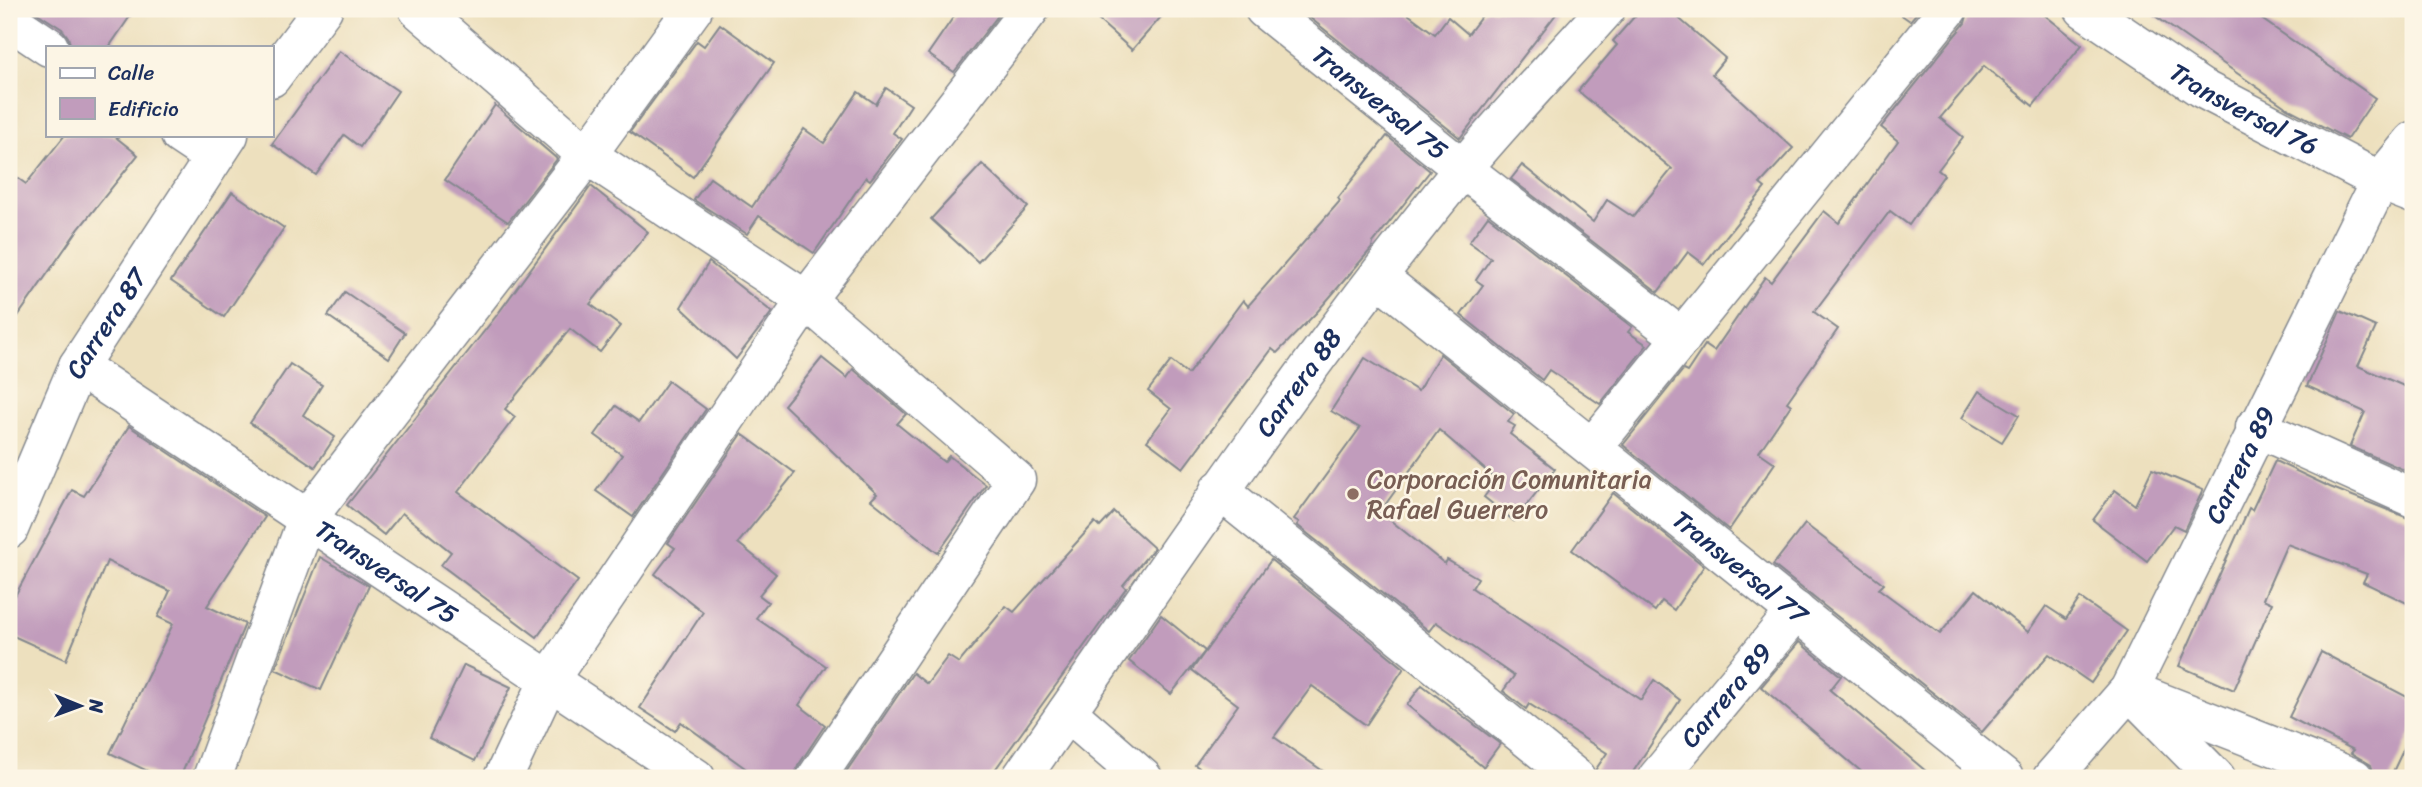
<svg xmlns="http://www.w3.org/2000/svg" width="2422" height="787" font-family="Sriracha,sans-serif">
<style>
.building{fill:#c19cbc}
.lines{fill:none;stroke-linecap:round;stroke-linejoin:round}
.minor-casing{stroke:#84888e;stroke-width:41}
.minor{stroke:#fff;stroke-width:38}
.education-dot{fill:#8d6e63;stroke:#fcf5e5;stroke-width:2.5}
.labels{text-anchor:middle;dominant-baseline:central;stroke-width:5;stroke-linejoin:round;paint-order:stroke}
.street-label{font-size:26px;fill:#1b2f5e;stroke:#fcf5e5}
.education-label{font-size:26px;fill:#785e54;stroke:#fcf5e5;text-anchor:start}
</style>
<rect width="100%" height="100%" fill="#fcf5e5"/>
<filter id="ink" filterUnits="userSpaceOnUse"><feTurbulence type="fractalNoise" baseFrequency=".0143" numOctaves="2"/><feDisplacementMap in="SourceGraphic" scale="14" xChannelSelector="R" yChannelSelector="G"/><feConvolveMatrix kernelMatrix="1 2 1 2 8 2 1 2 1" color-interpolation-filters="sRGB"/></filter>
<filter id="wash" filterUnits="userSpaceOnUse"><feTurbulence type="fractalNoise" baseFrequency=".00686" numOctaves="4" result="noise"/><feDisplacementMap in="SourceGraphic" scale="28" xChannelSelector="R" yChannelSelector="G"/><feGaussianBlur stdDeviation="1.57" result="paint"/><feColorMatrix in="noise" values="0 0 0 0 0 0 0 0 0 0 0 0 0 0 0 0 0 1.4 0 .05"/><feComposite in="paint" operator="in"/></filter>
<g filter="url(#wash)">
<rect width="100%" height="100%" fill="#ede0be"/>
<g id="blocks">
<!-- building -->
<g class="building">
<path d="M31,9H135L109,47H71L68,37L62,29Z"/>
<path d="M959,9H1003L954,72L928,54Z"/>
<path d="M1086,9H1168L1132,50Z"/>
<path d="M1299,9H1401L1435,34L1448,17L1468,34L1487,9H1560L1460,138Z"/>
<path d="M1641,9H1668L1725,58L1712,74L1793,148L1760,184L1765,188L1704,264L1688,252L1658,292L1511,179L1522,165L1593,222L1607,200L1633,217L1672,169L1578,91L1617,45L1613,41Z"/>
<path d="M1893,9H1920L1910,21Z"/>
<path d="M1969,9H2037L2082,45L2033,106L1984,66L1940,118L1963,137L1938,170L1944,175L1909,225L1890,211L1814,312L1838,329L1787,402L1791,405L1759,452L1775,463L1729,530L1623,445L1683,370L1687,372L1705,345L1714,351L1765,277L1771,282L1824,211L1839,223L1898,141L1881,127L1965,23Z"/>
<path d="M2145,9H2247L2375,98L2347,139L2287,108Z"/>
<path d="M720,24L774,63L693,177L630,132L697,41L704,46Z"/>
<path d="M339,51L398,91L360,147L344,135L316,175L272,144Z"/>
<path d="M886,88L911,105L893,133L902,139L870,180L866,177L814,253L759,216L747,234L694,200L710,178L752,207L804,129L824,143L858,92L876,104Z"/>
<path d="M495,105L557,159L508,222L445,180Z"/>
<path d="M65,135H113L138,155L77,231L9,329V172L26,184Z"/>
<path d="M1387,136L1430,171L1373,243L1372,248L1317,312L1277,353L1272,349L1183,468L1147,441L1171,409L1148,391L1171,361L1188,374L1243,300L1248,306L1340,201L1338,198Z"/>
<path d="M982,164L1028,207L978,262L931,219Z"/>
<path d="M591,186L648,232L590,304L620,326L600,352L570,329L505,409L515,417L458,492L578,581L537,637L441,565L451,552L402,513L384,535L347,505L497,315Z"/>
<path d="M232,192L284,228L224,317L171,281Z"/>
<path d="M1488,216L1632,327L1628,332L1647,345L1600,404L1549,370L1542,380L1461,315L1483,285L1476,280L1491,258L1469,242Z"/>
<path d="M709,262L772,312L736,359L681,307Z"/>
<path d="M345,292L405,333L389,358L328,316Z"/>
<path d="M2340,311L2376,327L2358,366L2413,390V474L2350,446L2365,412L2307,386Z"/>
<path d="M1440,354L1514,414L1508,422L1515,426L1510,434L1555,469L1514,521L1484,497L1497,480L1439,430L1380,512L1445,564L1447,560L1478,578L1472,588L1641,700L1654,680L1680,700L1629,778H1597L1596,769L1607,753L1529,704L1526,709L1503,691L1514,676L1436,622L1429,631L1297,525L1299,522L1294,519L1360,428L1331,411L1365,358L1418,391Z"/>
<path d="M822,358L847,378L853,369L906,414L897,424L944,462L949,456L986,485L938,553L871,500L877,494L784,405Z"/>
<path d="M290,364L322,385L303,415L335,437L315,467L250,423Z"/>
<path d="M668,381L706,409L633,517L596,491L622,455L595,435L616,406L639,422Z"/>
<path d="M1979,391L2019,415L2002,442L1962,418Z"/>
<path d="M129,426L265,517L207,606L245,624L180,778H162L110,753L173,624L158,617L170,591L107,561L66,660L9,634V607L72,490L84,496Z"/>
<path d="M742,434L795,473L738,543L776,574L759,595L768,602L756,618L826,666L799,705L825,725L798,766L794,778H759L681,722L675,731L640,708L703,612L655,574L675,548L668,543Z"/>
<path d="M2275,461L2330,487L2413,520V606L2363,582L2367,574L2287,544L2263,599L2272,603L2234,690L2179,666L2249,508L2252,510Z"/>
<path d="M2152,469L2203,490L2184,530L2174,525L2147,561L2093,520L2115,490L2135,505Z"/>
<path d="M1613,493L1704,566L1674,610L1662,601L1655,611L1572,550Z"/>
<path d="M1114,512L1154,548L1123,585L1126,588L989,778H842L913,673L927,684L948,656L959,663L1006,606L1014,612L1095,522L1100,527Z"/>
<path d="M1805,524L1884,584L1879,589L1940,634L1976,590L2028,632L2046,606L2066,619L2080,598L2127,631L2091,683L2049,654L1982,732L1773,565Z"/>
<path d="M320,557L369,586L321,690L275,669Z"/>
<path d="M1271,560L1404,668L1366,725L1312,686L1274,737L1333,778H1214L1195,765L1238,705L1192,670Z"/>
<path d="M1161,615L1205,651L1171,694L1129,661Z"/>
<path d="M1799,642L1841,676L1830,690L1934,778H1869L1761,687Z"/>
<path d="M2321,652L2413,700V729L2390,778H2375L2371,765L2351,753L2354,750L2289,717Z"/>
<path d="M464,665L511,687L475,761L429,738Z"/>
<path d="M1422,685L1500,744L1483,767L1407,705Z"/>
</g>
</g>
</g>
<g filter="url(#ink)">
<use href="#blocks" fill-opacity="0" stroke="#84888e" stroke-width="2"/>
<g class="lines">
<!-- minor casing -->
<g class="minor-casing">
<g id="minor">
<path d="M418,9L587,155L806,300L1016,480L816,778"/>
<path id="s1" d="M1264,9L1463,169L1682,338"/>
<path id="s2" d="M2084,9L2201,88L2380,181L2413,194"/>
<path d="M9,20L49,47"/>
<path d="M271,78L323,9"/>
<path d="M180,135L213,157"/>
<path id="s3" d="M1378,277L2004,778"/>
<path id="s4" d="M78,366L696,778"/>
<path d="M2255,427L2413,498"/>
<path d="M1592,448L1948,9"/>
<path d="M1219,490L1576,778"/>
<path id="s5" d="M9,529L78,366L229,135"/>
<path d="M2129,690L2354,778"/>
<path d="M2138,699L2216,778"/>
<path d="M1067,712L1143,778"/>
<path d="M212,778L307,519L587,155L693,9"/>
<path d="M503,778L549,680L806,300L1030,9"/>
<path id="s6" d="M1021,778C1164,573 1303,364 1461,171C1507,115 1558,63 1606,9"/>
<path id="s7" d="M1657,778L1796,611"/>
<path id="s8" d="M2052,778L2129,690L2380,181L2413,141"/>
</g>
</g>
<!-- minor -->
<use href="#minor" class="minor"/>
</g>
</g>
<!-- markers -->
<circle class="education-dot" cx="1353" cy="494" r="7"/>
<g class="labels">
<!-- street labels -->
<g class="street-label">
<text stroke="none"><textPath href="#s1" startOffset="149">Transversal 75</textPath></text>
<text stroke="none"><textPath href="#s2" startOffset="189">Transversal 76</textPath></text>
<text stroke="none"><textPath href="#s5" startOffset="228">Carrera 87</textPath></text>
<text stroke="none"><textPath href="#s6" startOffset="483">Carrera 88</textPath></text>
<text stroke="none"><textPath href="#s8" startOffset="368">Carrera 89</textPath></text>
<text stroke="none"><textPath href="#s3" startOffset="464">Transversal 77</textPath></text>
<text stroke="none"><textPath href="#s4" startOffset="371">Transversal 75</textPath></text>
<text stroke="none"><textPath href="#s7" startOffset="108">Carrera 89</textPath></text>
</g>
<!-- education labels -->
<g class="education-label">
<text x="1367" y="479">Corporación Comunitaria<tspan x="1367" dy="30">Rafael Guerrero</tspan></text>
</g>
</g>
<!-- margin -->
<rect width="2422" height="787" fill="none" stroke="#fcf5e5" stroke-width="35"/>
<!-- legend -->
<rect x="46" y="46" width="228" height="91" fill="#fcf5e5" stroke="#a2a6af" stroke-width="2"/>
<rect x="60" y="68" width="35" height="10" fill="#ffffff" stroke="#a2a6af" stroke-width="2"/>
<text x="108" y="80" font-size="21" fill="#1b2f5e">Calle</text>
<rect x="60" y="98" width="35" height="21" fill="#c19cbc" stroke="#a2a6af" stroke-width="2"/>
<text x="108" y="116" font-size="21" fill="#1b2f5e">Edificio</text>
<!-- north arrow -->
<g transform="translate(80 706) rotate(91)" stroke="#fcf5e5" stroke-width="5" paint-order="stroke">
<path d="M0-5L12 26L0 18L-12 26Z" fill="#1b2f5e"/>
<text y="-10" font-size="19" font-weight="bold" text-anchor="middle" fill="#1b2f5e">N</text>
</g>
</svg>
